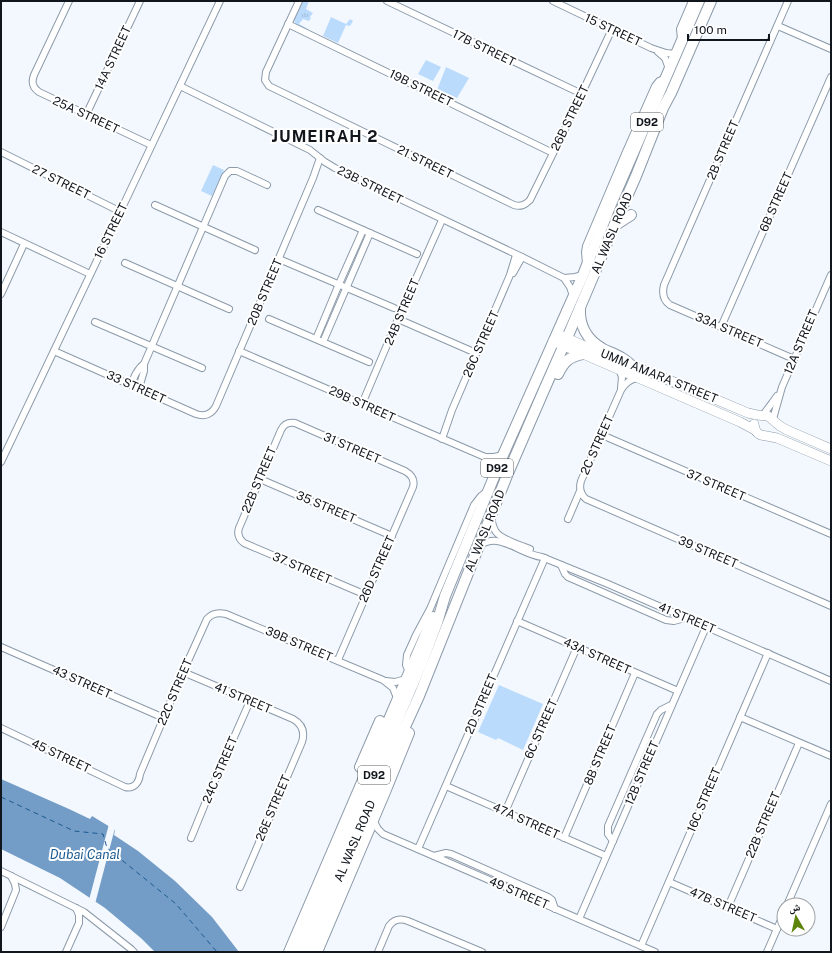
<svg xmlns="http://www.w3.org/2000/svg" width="832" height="953" font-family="'Public Sans','Noto Naskh Arabic',sans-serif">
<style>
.grass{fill:url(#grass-tufts)}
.garden{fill:#bbdbfc}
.water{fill:#739cc7}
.pier{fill:#f2f8fe}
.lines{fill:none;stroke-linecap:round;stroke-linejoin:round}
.ferry{stroke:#1d5a90;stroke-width:1;stroke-dasharray:5 4;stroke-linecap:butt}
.street-casing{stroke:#8c9aa9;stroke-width:8}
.secondary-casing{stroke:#8c9aa9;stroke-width:10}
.primary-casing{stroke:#8c9aa9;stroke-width:12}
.street{stroke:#fff;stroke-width:6}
.secondary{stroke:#fff;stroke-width:9}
.primary{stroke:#fff;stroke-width:10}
.labels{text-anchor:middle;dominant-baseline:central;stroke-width:4;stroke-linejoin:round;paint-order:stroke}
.shield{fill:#fff;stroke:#585c60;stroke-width:1}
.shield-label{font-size:11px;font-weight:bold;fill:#11161c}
.street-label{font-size:12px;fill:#11161c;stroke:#fff}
.water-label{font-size:13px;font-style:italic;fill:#1d5a90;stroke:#fff}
.district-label{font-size:16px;font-weight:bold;letter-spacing:1px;fill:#11161c;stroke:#fff}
</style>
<defs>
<pattern id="grass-tufts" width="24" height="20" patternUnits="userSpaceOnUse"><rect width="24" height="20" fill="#bbdbfc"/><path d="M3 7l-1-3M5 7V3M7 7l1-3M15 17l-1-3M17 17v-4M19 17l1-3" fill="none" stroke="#a0bbd7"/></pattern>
</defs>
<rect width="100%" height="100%" fill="#f2f8fe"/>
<!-- grass -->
<path class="grass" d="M302,1H309L306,9L313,13L310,17L311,18L309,21L303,19L299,24L308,29V30L307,32C301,28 296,26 294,20Z"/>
<!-- garden -->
<g class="garden">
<path d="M331,17L346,24L350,19L353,21L350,26L346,25L338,43L323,36Z"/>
<path d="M426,60L441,67L433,81L418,74Z"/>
<path d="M446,67L469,78L457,98L437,90Z"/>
<path d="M213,165L224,170L212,196L201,191Z"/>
<path d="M499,685L543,704L523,750L498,738L496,740L478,732Z"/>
</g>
<!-- water -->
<path class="water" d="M1,779L69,809L90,819L92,816L115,830L114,835L138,851L175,881L212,917L239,952H155L142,939L105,908L60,878L1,849Z"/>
<!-- pier -->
<path class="pier" d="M109,824L115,828L95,904L89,900Z"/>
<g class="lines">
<!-- ferry -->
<path class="ferry" d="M1,797L74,831L103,834L107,848L176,904L217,952"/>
<!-- street casing -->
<g class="street-casing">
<g id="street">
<path d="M69,1L34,75C31,83 33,88 39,92L151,145"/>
<path d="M299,1L266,72L265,80L269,86L514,205C521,207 525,205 530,200L566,127L612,29"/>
<path d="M387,1L582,94"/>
<path d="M553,1L651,48L666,53L676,54"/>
<path d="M788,1L664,285C662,293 663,300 670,305L794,359"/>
<path d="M288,24L553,153"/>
<path d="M778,26L831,49"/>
<path d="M681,39L680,29L692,1"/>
<path d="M658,52L665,58L669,69"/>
<path d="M180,86L310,150L325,162L335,168L522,257L564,278L570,287L573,296"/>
<path d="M86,115L140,1"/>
<path d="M1,152L121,212"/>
<path d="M155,205L255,250"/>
<path d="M318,210L417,254"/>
<path d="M1,232L90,274"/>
<path d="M279,259L394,308"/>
<path d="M125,263L229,309"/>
<path d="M586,263L585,252L586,246L625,154L655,86L659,81L664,79"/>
<path d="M513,273L522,257"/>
<path d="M564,278L575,277L583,275"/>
<path d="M1,294L24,244"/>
<path d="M269,319L369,362"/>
<path d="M398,319L476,353"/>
<path d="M95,322L202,368"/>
<path d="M721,327L831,77"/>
<path d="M316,339L339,284L363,230"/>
<path d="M323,342L370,233"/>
<path d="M54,351L196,414C205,417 212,414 216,406L313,178L320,158"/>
<path d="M239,351L485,457H494L503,455"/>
<path d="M619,369L622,377L621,388"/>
<path d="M638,378C630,379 625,383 621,390L581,481C579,488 580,494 586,499L831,606"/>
<path d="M131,385C134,377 137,369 144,364"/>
<path d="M139,388L144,371V364L225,176L230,171H237L267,185"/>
<path d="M362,404L398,319L442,220"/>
<path d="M763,415L772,403L777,396"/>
<path d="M773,419L782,387L831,275"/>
<path d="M602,435L831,534"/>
<path d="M442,439L452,410L510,275L516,255"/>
<path d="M485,457L492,465L494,475"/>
<path d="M1,462C75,308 147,155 220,1"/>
<path d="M260,479L392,536"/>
<path d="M491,517C492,522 493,528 496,532C501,539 522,546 530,549"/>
<path d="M568,519L580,491"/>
<path d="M479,545C485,542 491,540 497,541C512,543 526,555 542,557L608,584L831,681"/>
<path d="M561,565L565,574L568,577L666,620L674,621L685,618"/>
<path d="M517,621L678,691"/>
<path d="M1,647L164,718"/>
<path d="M338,660L413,487C415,480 412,475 405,471L295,423C288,422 284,424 281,430L239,528C237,534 239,539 244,543L366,595"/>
<path d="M183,672L293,719C302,724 305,732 302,742L240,887"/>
<path d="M409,672L406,665L407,655L416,635L430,609L474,505L481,496L486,492"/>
<path d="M386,681L395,682L406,679"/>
<path d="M740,717L831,756"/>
<path d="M1,728L125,787C134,789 139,783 140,774L183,672L207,619C212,613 218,612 226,614L383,680L393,688L397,698"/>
<path d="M446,786L606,856"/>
<path d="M505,812L577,647"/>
<path d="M373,820L378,829L383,834L655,952"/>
<path d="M191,838L209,794L250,701"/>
<path d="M564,838L635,673"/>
<path d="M613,841L608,834V826L657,714L661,710L671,705"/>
<path d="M418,849L545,558"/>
<path d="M434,856L446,853L451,854L548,897L552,900L555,909"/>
<path d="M1,871L84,912L131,949L134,952"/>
<path d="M669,882L777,929"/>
<path d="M787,905L831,804"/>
<path d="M728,907L799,743"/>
<path d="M579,919L706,627"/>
<path d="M1,927L16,890L15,884L11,876"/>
<path d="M641,946L768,653"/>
<path d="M66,952L79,923V915L76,908"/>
<path d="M378,952L389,926C394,919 400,918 408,921L482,952"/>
<path d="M767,952L784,913"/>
</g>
</g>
<!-- secondary casing -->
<g class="secondary-casing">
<g id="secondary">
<path d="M557,334L608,356"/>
<path d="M553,341L740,422L755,430"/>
<path d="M626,363L684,386L748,413L757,415L768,416L780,426L787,430L831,449"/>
<path d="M754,424C755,430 756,433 761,435L777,438L831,461"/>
</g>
</g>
<!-- primary casing -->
<g class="primary-casing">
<g id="primary">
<path d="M614,226L631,215"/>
<path d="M580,308C579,325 587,340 603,349C609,352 616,354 622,358C626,360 629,363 632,366"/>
<path d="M558,374C564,361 569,357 583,354"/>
<path d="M360,767L380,721"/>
<path d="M289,952L433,617"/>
<path d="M298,952L421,665L437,623L445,596L503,455L583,275L611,204L699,1"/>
<path d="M308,952L384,773L419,696L508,473L544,390L570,331L581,305L595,272L614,226L636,176L663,108L671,93L711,1"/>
<path d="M317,952L385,792L409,733"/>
</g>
</g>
<!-- street -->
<use href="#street" class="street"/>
<!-- secondary -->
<use href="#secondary" class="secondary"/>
<!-- primary -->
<use href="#primary" class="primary"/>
</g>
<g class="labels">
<!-- shield labels -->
<g class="shield">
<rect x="631" y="113" width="32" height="18" rx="3"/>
<rect x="481" y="459" width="32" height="18" rx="3"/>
<rect x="358" y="766" width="32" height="18" rx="3"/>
</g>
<g class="shield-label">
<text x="647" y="122">D92</text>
<text x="497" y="468">D92</text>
<text x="374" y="775">D92</text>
</g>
<!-- street labels -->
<g class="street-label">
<text transform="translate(613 30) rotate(25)">15 STREET</text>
<text transform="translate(484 48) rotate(26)">17B STREET</text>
<text transform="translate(113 58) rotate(-65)">14A STREET</text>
<text transform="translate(421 88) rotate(26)">19B STREET</text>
<text transform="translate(86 115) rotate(25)">25A STREET</text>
<text transform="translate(570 118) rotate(-64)">26B STREET</text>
<text transform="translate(723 150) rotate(-67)">2B STREET</text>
<text transform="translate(425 162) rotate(26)">21 STREET</text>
<text transform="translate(61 182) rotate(26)">27 STREET</text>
<text transform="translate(370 185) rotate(26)">23B STREET</text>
<text transform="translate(776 202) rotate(-66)">6B STREET</text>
<text transform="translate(111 231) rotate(-64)">16 STREET</text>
<text transform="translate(612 233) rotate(-67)">AL WASL ROAD</text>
<text transform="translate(265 292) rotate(-67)">20B STREET</text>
<text transform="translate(402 312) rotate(-67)">24B STREET</text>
<text transform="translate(729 330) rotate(23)">33A STREET</text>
<text transform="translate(801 342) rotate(-67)">12A STREET</text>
<text transform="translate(481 344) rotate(-66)">26C STREET</text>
<text transform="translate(659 376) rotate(22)">UMM AMARA STREET</text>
<text transform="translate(136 387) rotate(24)">33 STREET</text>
<text transform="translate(362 404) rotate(24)">29B STREET</text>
<text transform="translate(597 445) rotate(-66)">2C STREET</text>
<text transform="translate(352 448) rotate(23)">31 STREET</text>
<text transform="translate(259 480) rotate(-67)">22B STREET</text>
<text transform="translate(716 485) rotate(23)">37 STREET</text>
<text transform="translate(326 507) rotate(23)">35 STREET</text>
<text transform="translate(485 531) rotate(-68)">AL WASL ROAD</text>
<text transform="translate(708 552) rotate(23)">39 STREET</text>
<text transform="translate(302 568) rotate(23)">37 STREET</text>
<text transform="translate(377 569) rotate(-66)">26D STREET</text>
<text transform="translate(687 618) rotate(23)">41 STREET</text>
<text transform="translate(299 644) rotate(23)">39B STREET</text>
<text transform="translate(597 656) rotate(24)">43A STREET</text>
<text transform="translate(82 682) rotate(24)">43 STREET</text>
<text transform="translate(175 692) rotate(-67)">22C STREET</text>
<text transform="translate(243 698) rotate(23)">41 STREET</text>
<text transform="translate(481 704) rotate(-67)">2D STREET</text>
<text transform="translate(541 729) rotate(-66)">6C STREET</text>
<text transform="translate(600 755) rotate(-67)">8B STREET</text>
<text transform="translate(61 756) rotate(25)">45 STREET</text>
<text transform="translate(220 770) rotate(-67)">24C STREET</text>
<text transform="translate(642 773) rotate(-67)">12B STREET</text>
<text transform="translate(704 800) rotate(-67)">16C STREET</text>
<text transform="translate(273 808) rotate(-67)">26E STREET</text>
<text transform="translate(526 821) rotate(24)">47A STREET</text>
<text transform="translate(763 825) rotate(-67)">22B STREET</text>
<text transform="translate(355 841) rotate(-67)">AL WASL ROAD</text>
<text transform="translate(519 893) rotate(23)">49 STREET</text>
<text transform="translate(723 905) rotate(23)">47B STREET</text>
</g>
<!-- water labels -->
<g class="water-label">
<text x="85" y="854">Dubai Canal</text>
</g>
<!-- district labels -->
<g class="district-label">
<text x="325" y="136">JUMEIRAH 2</text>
</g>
</g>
<!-- border -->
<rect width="832" height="953" fill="none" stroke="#11161c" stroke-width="4"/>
<!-- north arrow -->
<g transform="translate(796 917) rotate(351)"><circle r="19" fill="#ffffff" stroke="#a0a2a4"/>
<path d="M0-3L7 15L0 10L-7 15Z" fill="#5e850b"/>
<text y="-6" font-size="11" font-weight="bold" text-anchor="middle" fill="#11161c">ش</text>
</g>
<!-- scale -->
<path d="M688 34v6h81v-6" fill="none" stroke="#11161c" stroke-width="2"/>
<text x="694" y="34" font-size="12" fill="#11161c" stroke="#ffffff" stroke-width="3" paint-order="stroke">100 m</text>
</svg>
